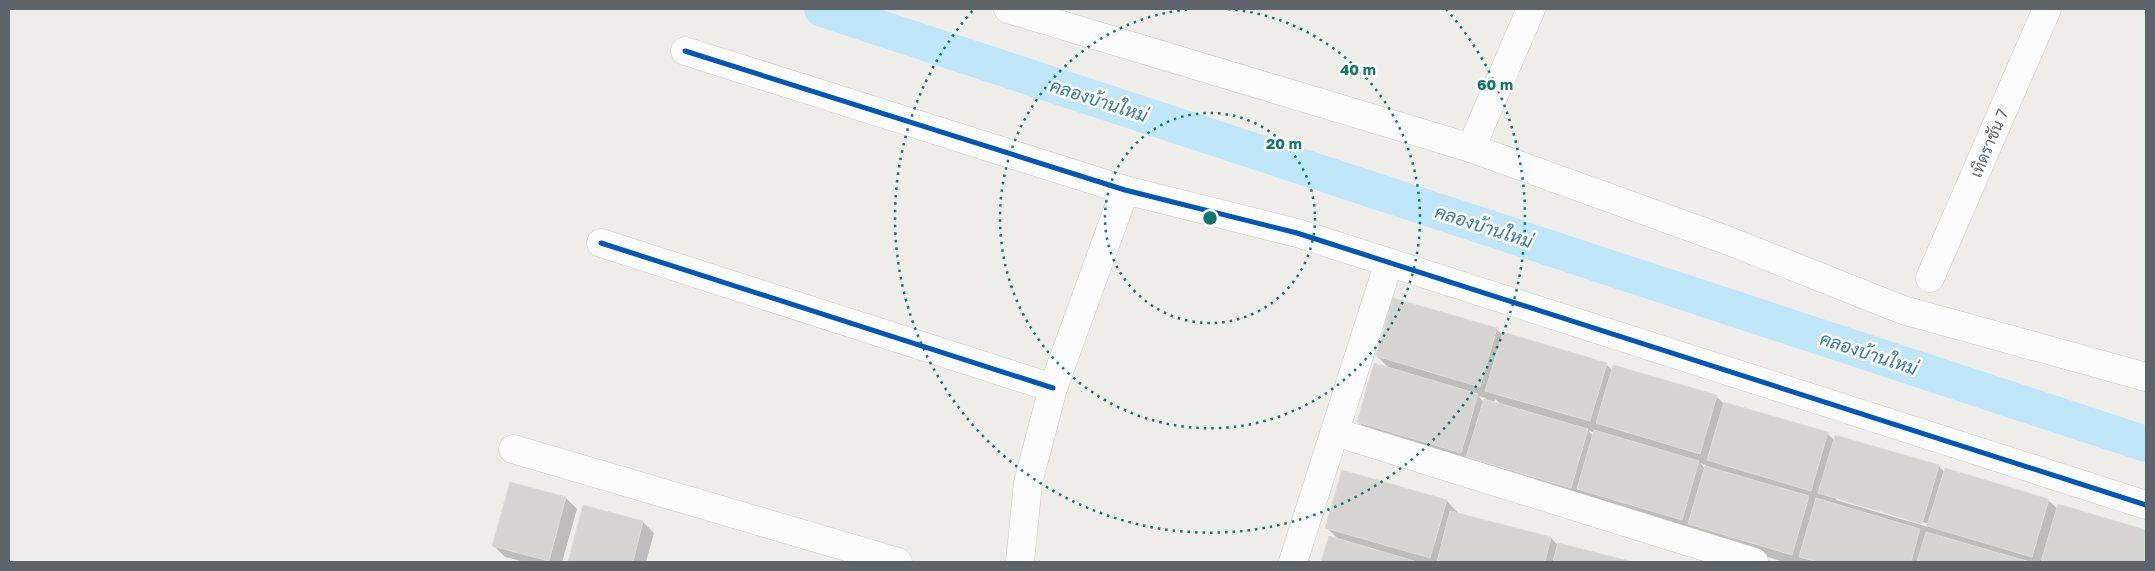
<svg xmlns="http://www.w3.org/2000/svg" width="2155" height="571" font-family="'Golos Text',Sarabun,sans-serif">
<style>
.shadow{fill:#0003;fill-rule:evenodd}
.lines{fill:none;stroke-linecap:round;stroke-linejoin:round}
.canal{stroke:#bfe7f9;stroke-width:36}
.building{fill:#d6d4d3;stroke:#dedcd8}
.street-casing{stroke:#cbcbcb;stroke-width:29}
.street{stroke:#fdfcfc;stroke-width:28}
.cycleway-casing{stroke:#fff;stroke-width:8}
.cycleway{stroke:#0057b8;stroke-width:5}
.ring{fill:none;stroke:#0f766e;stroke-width:2.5;stroke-dasharray:2.5 5}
.labels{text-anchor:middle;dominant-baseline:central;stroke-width:5;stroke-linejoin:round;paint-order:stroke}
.street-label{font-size:16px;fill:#5e6469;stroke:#fff}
.water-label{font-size:18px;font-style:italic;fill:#357bab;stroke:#fff}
.centre{fill:#0f766e;stroke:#fff;stroke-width:2.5}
.ring-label{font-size:15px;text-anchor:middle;font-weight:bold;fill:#0f766e;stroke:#fff;stroke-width:5;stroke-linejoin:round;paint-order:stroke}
</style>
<rect width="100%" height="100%" fill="#efedea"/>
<!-- shadow -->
<g class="shadow">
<path d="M1496,329L1503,336L1606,364L1612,370L1716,396L1724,404L1827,433L1835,441L1836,436L1939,466L1945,473L2048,500L2058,509L2059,505L2146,531V562H1784L1373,436L1358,422L1391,370L1377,356ZM1478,396L1486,398L1484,402ZM1495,399L1502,405L1494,403ZM1588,430L1595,433L1594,437ZM1700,463L1706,465L1705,469ZM1836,497L1929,524L1928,527L1836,500Z"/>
<path d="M511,483L566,498L577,509L562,562H525L505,557L494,546Z"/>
<path d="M1447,501L1460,515L1551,538L1559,546V545L1628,562H1322L1329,537L1339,540L1327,528Z"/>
<path d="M584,506L643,522L654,533L646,562H570Z"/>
</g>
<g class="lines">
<!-- canal -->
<path class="canal" d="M822,9L2146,444"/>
</g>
<!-- building -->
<g class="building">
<path d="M1393,298L1497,328L1480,387L1376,356Z"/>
<path d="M1503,332L1607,363L1590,421L1485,391Z"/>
<path d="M1374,363L1478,394L1461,453L1357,422Z"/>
<path d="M1613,365L1717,395L1700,454L1596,423Z"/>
<path d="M1484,399L1588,429L1571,488L1466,457Z"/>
<path d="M1724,402L1828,432L1811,491L1707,460Z"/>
<path d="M1594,430L1699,461L1682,520L1577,489Z"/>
<path d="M1835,435L1939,465L1922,524L1818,493Z"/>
<path d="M1705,466L1809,496L1792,555L1688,524Z"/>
<path d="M1945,468L2049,499L2032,557L1927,526Z"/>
<path d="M1342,470L1447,500L1430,558L1325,528Z"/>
<path d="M510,482L566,497L549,561L492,546Z"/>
<path d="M1816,498L1920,529L1911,562H1818L1799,557Z"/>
<path d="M2058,504L2146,530V562H2041Z"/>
<path d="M583,505L643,521L633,562H568Z"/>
<path d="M1450,511L1551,537L1545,562H1437Z"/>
<path d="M1926,532L2030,562H1917Z"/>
<path d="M1329,536L1418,562H1321Z"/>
<path d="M1558,543L1633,562H1553Z"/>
</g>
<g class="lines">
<!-- street casing -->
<g class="street-casing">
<g id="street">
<path d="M1008,9L1471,148L1729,241L1903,310L2146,377"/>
<path d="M685,51L1125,190L1297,233L2146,505"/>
<path d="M1471,148L1531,9"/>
<path d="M601,243L1053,388"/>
<path d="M1930,278L2047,9"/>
<path d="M1335,432L1754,562"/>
<path d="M513,449L898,562"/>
<path d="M1020,562L1028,483L1053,388L1125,190"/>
<path d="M1293,562L1389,262"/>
</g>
</g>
<!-- street -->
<use href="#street" class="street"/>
<!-- cycleway casing -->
<g class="cycleway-casing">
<g id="cycleway">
<path d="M685,51L1125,190L1297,233L2146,505"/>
<path d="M601,243L1053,388"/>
</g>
</g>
<!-- cycleway -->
<use href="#cycleway" class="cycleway"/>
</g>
<!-- distance rings -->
<g class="ring">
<circle cx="1210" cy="218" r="105"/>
<path d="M1228 9A210 210 0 1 1 1192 9"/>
<path d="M1446 9A315 315 0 1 1 974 9"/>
</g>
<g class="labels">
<!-- street labels -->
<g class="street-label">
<text transform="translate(1989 143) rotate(-67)">เทิดราชัน 7</text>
</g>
<!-- water labels -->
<g class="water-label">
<text transform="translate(1099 100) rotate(18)">คลองบ้านใหม่</text>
<text transform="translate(1484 226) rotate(18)">คลองบ้านใหม่</text>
<text transform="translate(1869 353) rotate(18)">คลองบ้านใหม่</text>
</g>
</g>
<circle cx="1210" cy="218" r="8" class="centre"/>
<g class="ring-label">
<text x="1358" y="75">40 m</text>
<text x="1495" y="90">60 m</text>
<text x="1284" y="149">20 m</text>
</g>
<!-- border -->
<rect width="2155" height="571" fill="none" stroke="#5e6469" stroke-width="20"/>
</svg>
